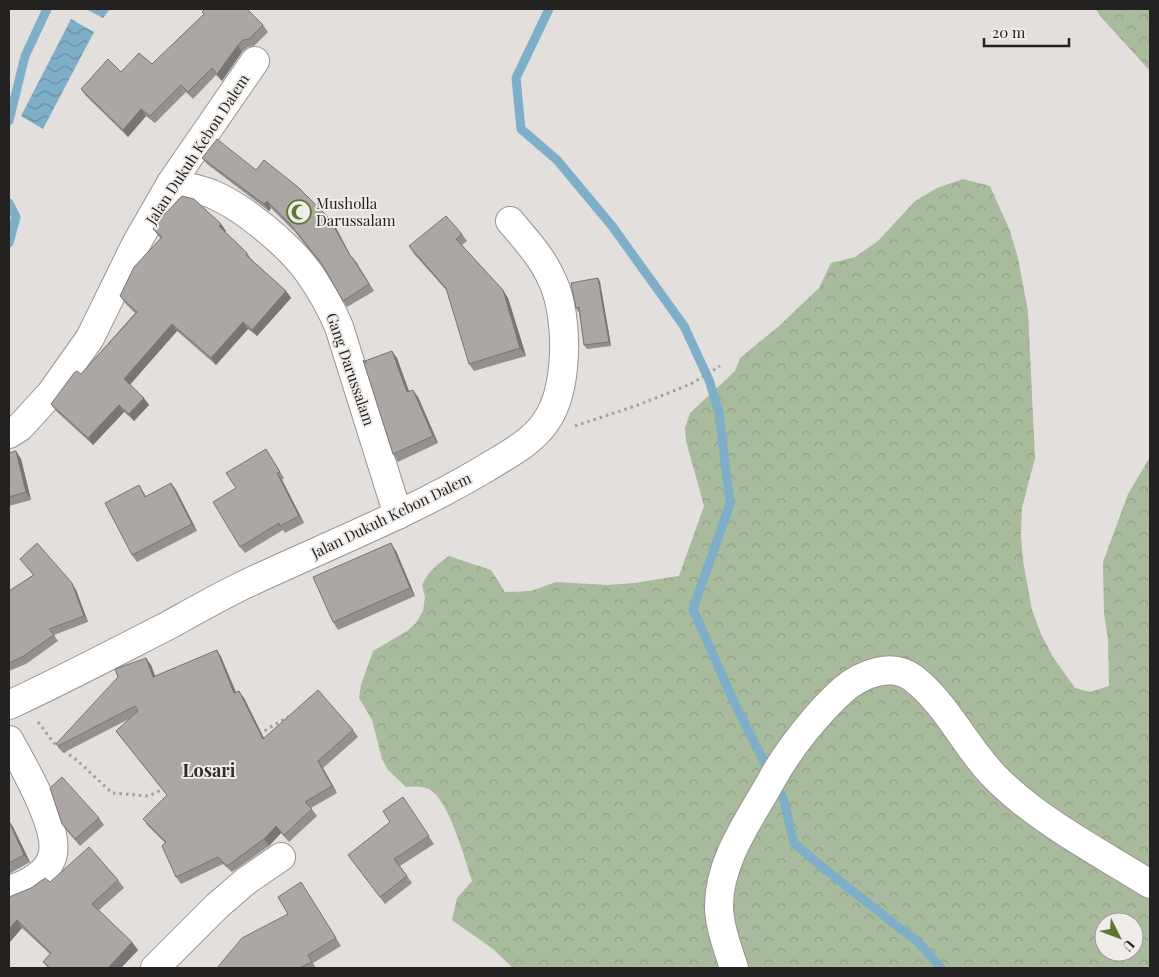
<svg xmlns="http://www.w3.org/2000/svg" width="1159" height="977" font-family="'Playfair Display',serif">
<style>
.forest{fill:url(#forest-crowns);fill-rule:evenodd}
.water{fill:url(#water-waves)}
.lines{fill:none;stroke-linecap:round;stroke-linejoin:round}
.stream{stroke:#7fafc8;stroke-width:9}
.minor-casing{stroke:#989491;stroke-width:30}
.path{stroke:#a19e9c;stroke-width:3;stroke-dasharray:2.5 4;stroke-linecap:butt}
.minor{stroke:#fff;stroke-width:28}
.wall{fill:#94908e}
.shaded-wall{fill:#787574}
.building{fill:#aca7a5;stroke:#787574}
.labels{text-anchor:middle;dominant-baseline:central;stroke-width:4;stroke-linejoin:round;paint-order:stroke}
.street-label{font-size:15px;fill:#232220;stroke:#f0ece9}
.poi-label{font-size:15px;fill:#232220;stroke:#f0ece9;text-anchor:start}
.quarter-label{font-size:18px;font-weight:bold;fill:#312d2b;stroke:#f0ece9}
</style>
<defs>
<pattern id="forest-crowns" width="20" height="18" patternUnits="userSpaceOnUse" patternTransform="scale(1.25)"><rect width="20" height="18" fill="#a8bb9c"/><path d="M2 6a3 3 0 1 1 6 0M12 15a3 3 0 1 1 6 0" fill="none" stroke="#90a086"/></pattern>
<pattern id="water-waves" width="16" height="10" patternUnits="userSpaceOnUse" patternTransform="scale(1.25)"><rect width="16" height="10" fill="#7fafc8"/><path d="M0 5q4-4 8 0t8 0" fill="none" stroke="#688ea2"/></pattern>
</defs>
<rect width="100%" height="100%" fill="#e3dfdc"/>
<!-- forest -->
<g class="forest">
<path d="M1096,9H1150V71L1100,16Z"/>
<path d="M963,179L990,186L1010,231L1018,258L1028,311L1035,458L1022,508L1021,535L1023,561L1032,610L1041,634L1053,657L1075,688L1090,692L1109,686L1108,639L1104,614L1103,562L1128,494L1150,457V968H513L493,949L452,920L457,898L472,881C465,860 449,799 429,789C421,786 414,786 406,787L388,770L382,759L372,720L359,698L361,685L373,651L407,631L416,623L423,611L425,597L422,585C428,572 436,565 449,556L491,570L505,592L531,591L556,582L608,585L634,583L679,576L704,506L686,441L685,428L690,413L735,371L740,358L779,326L819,288L831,263L855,257L878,241L915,201L937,188ZM1104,922H1134V952H1104Z"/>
</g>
<!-- water -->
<g class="water">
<path d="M86,9H110L103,18Z"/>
<path d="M71,19L94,32L43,129L21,116Z"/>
</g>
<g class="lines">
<!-- stream -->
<g class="stream">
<path d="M549,9L516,78L521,129L557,160L612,226L684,326L709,380L719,412L730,504L693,609L733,700L784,801L794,843L827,871L919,943L941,968"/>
<path d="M9,121L25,56L47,9"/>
<path d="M9,203L16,217L9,243"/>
</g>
<!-- minor casing -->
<g class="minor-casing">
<g id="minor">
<path d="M171,183C184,186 199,189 212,194C243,207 289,245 309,273C321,290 331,308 339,327L398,515"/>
<path d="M9,434L20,427L51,393L90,338L136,244L171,183L255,61"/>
<path d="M9,705C63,680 116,652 169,625C196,610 222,595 250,582C329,545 411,513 486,468C507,455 531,443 545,423C569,390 569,318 553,282C543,258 526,240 510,221"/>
<path d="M9,740C23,765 58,825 53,853C50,873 26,885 9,890"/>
<path d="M155,968L217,906L246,881L281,857"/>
<path d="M734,968C728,949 719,926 719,906C719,860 750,819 771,781C787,751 818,712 844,689C862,674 892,662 913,678C949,706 967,751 1000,782C1044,824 1099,852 1150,884"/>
</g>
</g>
<!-- path -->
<g class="path">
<path d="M575,426L638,405L691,384L720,366"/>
<path d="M38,722L54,743L79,762L112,793L149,796L165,788"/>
<path d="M259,734L293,714"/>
</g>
<!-- minor -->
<use href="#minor" class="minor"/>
</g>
<!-- wall -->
<g class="wall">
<path d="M263,25L268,32L254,46L248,47L242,52L222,81L216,75L193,99L186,92L155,123L146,116L128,137L86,96L81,89L121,72L152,64Z"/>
<path d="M202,158L256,170L329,218L334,224L351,257H352L357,263L374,291L347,307L343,301L323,267L295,232L271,208L269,211L207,164Z"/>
<path d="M221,224L226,231L225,232L247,253L252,260L286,291L291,298L257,336L248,329L216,365L177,331L130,384L149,405L134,421L124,412L93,445L56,411L51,404L81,374L135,313L125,303L120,296L161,239L153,229Z"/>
<path d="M462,234L467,241L462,245L508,298L526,356L474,371L469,364L447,291L414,254L409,246Z"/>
<path d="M598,278L600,282L611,346L587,349L584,345L579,311L578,312L576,308Z"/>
<path d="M397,358L409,391L418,397L438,443L398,462L393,454L367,364Z"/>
<path d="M266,449L284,478L282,480L304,523L285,533L283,530L245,553L240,547L236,488Z"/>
<path d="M16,451L21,459L31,500L9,506V453Z"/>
<path d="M171,483L176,490L197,531L137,562L132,555L139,485L146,496Z"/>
<path d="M396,551L415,596L338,630L333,622Z"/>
<path d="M20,559L76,590L88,622L54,635L58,641L26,664L9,671V591L33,575Z"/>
<path d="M217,650L221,657L236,692L244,698L264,739L353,730L358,737L323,768L337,793L311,808L317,816L289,842L281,833L269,846L232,872L223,864L181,884L176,877L165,843L148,826L143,819L167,795L116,731L129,719L63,753L56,744L151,665L155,676Z"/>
<path d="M403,797L434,844L400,866L412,883L385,904L348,855L390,822Z"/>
<path d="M99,818L104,825L80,846L67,831L62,824Z"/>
<path d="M9,821L13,827L30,862L9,874Z"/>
<path d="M118,880L124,888L99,910L138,950L121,968H48L43,962L50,954L22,928L9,943V897L50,882Z"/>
<path d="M301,882L341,946L313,963L316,968H217L288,914Z"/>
</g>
<!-- shaded-wall -->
<g class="shaded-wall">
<path d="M238,45L242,52L222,81L217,74Z"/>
<path d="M141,109L146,116L128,137L123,130Z"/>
<path d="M267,201L271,208L269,211L264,204Z"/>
<path d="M329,218L334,224L355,264L351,257Z"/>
<path d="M221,224L226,231L224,233L219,226Z"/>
<path d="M598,278L600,282L611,346L609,342Z"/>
<path d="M503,290L508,298L526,356L520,348Z"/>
<path d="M286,291L291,298L257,336L252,330Z"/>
<path d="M243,322L248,329L216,365L211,358Z"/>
<path d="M172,324L177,331L129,386L124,379Z"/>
<path d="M392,351L397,358L412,400L407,392Z"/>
<path d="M413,390L418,397L438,443L433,436Z"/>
<path d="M144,398L149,405L134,421L129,414Z"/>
<path d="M119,405L124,412L93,445L88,438Z"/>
<path d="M16,451L21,459L31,500L26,492Z"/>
<path d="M277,473L282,480L304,523L299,516Z"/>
<path d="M171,483L176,490L197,531L192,524Z"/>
<path d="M391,543L396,551L415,596L410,588Z"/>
<path d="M72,583L76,590L88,622L84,616Z"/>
<path d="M217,650L221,657L239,700L234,693Z"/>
<path d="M146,658L151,665L158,684L153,677Z"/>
<path d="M239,691L244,698L268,746L263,739Z"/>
<path d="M318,761L323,768L337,793L332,786Z"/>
<path d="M9,821L13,827L30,862L24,855Z"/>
<path d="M276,826L281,833L269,846L264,839Z"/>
<path d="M17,920L22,928L9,943V929Z"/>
<path d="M132,942L138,950L121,968H108Z"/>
</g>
<!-- building -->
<g class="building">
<path d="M205,9H247L263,25L249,39L243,40L238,45L217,74L212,68L188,92L181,85L150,116L141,109L123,130L81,89L108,59L121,72L139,53L152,64L204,14L202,12Z"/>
<path d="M217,139L256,170L264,160L298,187L329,218L351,257H352L369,284L343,301L322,264L291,225L267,201L264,204L202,158Z"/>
<path d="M182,196L194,199L221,224L219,226L247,253L246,255L286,291L252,330L243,322L211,358L172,324L124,379L144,398L129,414L119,405L88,438L51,404L74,373L77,371L81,374L137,312L120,296L134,267L162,237L153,229L158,221Z"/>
<path d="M446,216L462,234L456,239L503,290L520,348L469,364L446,288L409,246Z"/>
<path d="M598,278L609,342L584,345L579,307L576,308L571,283Z"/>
<path d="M392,351L407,392L413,390L433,436L393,454L363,360L367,364L365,361Z"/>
<path d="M266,449L280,472L277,473L299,516L280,526L279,523L240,547L213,502L236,488L226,473Z"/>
<path d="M16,451L26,492L9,497V453Z"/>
<path d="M171,483L192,524L132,555L105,503L139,485L145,497Z"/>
<path d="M37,543L72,583L84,616L49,629L54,635L22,657L9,663V591L34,575L20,559Z"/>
<path d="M391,543L410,588L333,622L313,577Z"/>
<path d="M217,650L234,693L239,691L263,739L318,690L353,730L318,761L332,786L305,802L312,809L284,835L276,826L264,839L227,866L218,857L176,877L162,846L166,842L143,819L167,795L116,731L138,711L135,706L58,746L56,744L118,677L115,669L146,658L153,677Z"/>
<path d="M62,777L99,818L75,839L62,824L50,788Z"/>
<path d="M403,797L429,836L394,859L407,876L380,897L348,855L390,822L383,811Z"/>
<path d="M9,821L24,855L9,863Z"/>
<path d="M89,847L118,880L92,904L132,942L108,968H50L43,962L51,953L17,920L9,929V897L31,888L45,878L50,882Z"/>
<path d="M301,882L336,938L308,955L312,962L299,968H217L242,938L288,914L278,897Z"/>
</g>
<!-- icons -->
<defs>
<g id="mosque-ring" transform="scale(1.25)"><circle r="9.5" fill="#f0ece9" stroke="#5c792f" stroke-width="1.5"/><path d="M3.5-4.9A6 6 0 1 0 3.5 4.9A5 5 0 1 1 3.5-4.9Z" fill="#5c792f"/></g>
</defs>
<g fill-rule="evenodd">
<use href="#mosque-ring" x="299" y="212"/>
</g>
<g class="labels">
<!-- street labels -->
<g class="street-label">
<text transform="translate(197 149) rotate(-57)">Jalan Dukuh Kebon Dalem</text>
<text transform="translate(351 369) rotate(71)">Gang Darussalam</text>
<text transform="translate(391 515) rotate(-26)">Jalan Dukuh Kebon Dalem</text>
</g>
<!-- poi labels -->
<g class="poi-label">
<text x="316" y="203">Musholla<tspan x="316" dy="17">Darussalam</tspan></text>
</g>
<!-- quarter labels -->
<g class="quarter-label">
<text x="209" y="770">Losari</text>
</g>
</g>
<!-- border -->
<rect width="1159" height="977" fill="none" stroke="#232220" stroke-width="20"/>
<!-- north arrow -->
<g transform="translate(1119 937) rotate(132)"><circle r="24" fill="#f0ece9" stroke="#9e9b99"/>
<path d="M0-4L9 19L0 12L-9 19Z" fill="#5c792f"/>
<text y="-8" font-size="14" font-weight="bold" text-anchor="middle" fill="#232220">U</text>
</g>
<!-- scale -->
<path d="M984 38v8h85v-8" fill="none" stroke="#232220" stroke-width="2.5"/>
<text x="992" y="38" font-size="15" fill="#232220" stroke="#f0ece9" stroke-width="4" paint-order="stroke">20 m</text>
</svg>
